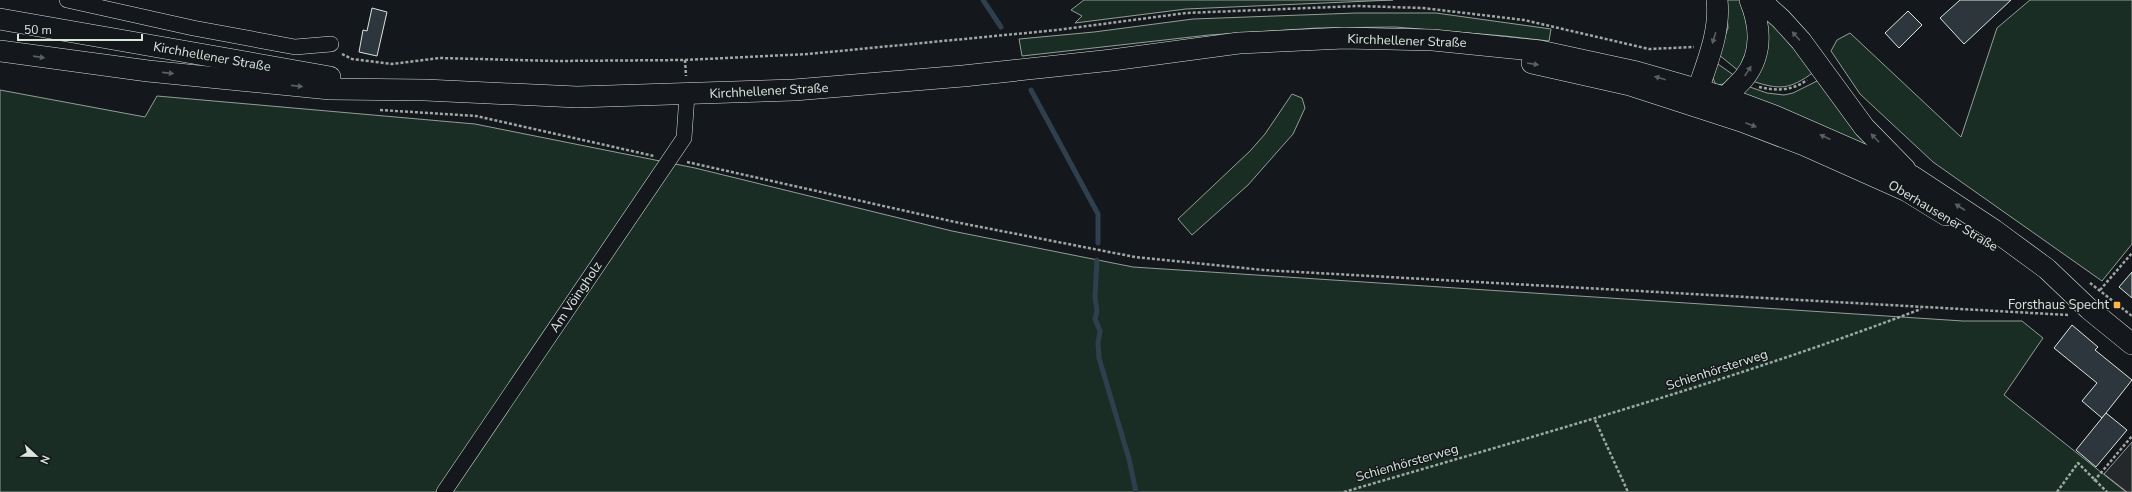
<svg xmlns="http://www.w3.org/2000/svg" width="2132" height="492" font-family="'Nunito Sans',sans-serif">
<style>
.green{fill:#1a2d24;stroke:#939e99}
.parking{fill:#24282b;stroke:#939e99}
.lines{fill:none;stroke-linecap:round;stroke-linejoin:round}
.stream{stroke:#2f3f4d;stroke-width:5}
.building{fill:#2c363c;stroke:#d8e6dc}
.minor-casing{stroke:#d8e6dc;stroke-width:16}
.secondary-casing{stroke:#d8e6dc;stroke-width:22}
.path{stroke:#9da8a2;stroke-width:2.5;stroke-dasharray:3 2;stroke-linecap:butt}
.minor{stroke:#14181c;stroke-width:15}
.secondary{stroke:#14181c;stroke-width:21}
.oneway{fill:#59605f}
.poi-dot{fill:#ffb74d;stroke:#14181c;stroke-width:1.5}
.labels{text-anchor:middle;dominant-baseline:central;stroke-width:3;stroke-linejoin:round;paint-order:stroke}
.street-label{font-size:13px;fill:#d8e6dc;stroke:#14181c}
.poi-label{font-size:13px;fill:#d8e6dc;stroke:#14181c;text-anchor:end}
</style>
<rect width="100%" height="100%" fill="#14181c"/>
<!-- green -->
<g class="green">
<path d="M1084,0H1393L1186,9L1075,23L1082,16L1071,10Z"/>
<path d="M1726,0H1741L1751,42L1740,72L1718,54L1728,28Z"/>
<path d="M2030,0H2132V244L2102,281L1933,162L1860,94L1831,51L1837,40L1850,33L1961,137L1997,28Z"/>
<path d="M1356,13H1436L1551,29L1549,41L1505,36L1395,27L1317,28L1209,35L1022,56L1019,39L1094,32L1193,19Z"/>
<path d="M1764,14L1814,72C1789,90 1780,90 1752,81Z"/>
<path d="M1715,62L1735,76L1724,84L1716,85L1712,76Z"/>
<path d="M1819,80L1870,147L1743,94L1747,86L1767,93L1784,95L1793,93Z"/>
<path d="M0,90L145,117L157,96L475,124L695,168L952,231L1133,267L1963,321H2022L2043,338L2004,395L2126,492H0Z"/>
<path d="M1292,94L1302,98L1305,108L1293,134L1248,185L1192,235L1178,219L1250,151L1265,134Z"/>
</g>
<!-- parking -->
<path class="parking" d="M2132,442V492H2127L2104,474Z"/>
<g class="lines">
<!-- stream -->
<g class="stream">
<path d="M983,0L1001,27"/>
<path d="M1031,90L1098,214V243"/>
<path d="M1097,260L1095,297L1097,311L1095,319L1100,331L1098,343L1099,358L1129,459L1136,492"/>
</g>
</g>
<!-- building -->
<g class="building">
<path d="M1960,0H2011L1964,44L1940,18Z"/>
<path d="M372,8L387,12L377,56L359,52L363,30L367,31Z"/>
<path d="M1908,11L1922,25L1899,48L1885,33Z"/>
<path d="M2132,272V298L2119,287Z"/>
<path d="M2072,325L2098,347L2095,350L2132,380L2102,418L2082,401L2097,383L2054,348Z"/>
<path d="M2106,413L2127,430L2096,467L2076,450Z"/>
</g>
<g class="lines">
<!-- minor casing -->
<g class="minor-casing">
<g id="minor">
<path d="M67,0L193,28L295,47L331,44"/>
<path d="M444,492L684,138L687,95"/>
</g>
</g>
<!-- secondary casing -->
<g class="secondary-casing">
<g id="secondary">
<path d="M1760,0L1781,19L1801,41L1864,127L1905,169"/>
<path d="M0,19L330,77"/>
<path d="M0,51L148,71L330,89L425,90L577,97L794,90L963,76L1112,60L1239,43L1344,38L1433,40L1540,51L1637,72L1724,97L1775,116L1912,176L1994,230L2047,269L2089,309L2132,344"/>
<path d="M1532,63L1630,85L1741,121L1804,145L1907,191L1946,215"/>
<path d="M1694,102C1704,69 1721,35 1717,0"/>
<path d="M1717,108C1725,96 1735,88 1744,78C1763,54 1761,27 1750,0"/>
</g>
</g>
<!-- path -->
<g class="path">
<path d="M342,54L352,59L392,64L440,58L556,61L685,60L808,54L1057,30L1186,13L1357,6L1423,8L1524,20L1649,49L1694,47"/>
<path d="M685,60L686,76"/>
<path d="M1759,87C1776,91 1792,91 1807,80"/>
<path d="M380,110L476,116L654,156"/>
<path d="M687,162L955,222L1135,257L1263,270L2068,315"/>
<path d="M2090,283L2132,316"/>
<path d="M2100,290L2132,253"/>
<path d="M1595,420L1628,492"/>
<path d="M2094,481L2132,436"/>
<path d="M1344,492C1538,435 1732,381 1921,309"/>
<path d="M2057,492L2078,463L2107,492"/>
</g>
<!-- minor -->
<use href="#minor" class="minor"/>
<!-- secondary -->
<use href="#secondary" class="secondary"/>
</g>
<!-- one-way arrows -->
<defs><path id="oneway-solid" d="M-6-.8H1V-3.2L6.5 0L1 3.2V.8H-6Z"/></defs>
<g class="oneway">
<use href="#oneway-solid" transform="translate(1796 36) rotate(-132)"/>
<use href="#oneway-solid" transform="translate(1714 38) rotate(107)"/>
<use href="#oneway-solid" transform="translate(39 57) rotate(8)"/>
<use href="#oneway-solid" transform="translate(1533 64) rotate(9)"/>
<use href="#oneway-solid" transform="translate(1748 71) rotate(-57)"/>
<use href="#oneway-solid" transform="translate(168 73) rotate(6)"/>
<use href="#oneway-solid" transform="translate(1660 78) rotate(-164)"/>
<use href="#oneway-solid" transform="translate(297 86) rotate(6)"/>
<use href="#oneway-solid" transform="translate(1751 125) rotate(21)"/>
<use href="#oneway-solid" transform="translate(1825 137) rotate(-156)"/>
<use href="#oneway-solid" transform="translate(1875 138) rotate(-134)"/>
<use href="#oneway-solid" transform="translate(1960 207) rotate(-147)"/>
</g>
<!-- markers -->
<rect class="poi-dot" x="2113" y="301" width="8" height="8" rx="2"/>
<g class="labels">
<!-- street labels -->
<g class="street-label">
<text transform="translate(1407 41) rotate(2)">Kirchhellener Straße</text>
<text transform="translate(212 57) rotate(10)">Kirchhellener Straße</text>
<text transform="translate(769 91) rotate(-3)">Kirchhellener Straße</text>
<text transform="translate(1943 216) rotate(31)">Oberhausener Straße</text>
<text transform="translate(576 297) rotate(-56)">Am Vöingholz</text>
<text transform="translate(1717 370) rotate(-18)">Schienhörsterweg</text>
<text transform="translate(1407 463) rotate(-16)">Schienhörsterweg</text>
</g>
<!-- poi labels -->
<g class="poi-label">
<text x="2109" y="305">Forsthaus Specht</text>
</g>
</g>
<!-- north arrow -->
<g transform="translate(36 456) rotate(112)" stroke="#14181c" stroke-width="3" paint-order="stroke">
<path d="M0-3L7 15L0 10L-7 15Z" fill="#d8e6dc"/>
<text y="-6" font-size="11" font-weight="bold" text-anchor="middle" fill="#d8e6dc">N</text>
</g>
<!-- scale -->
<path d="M18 34v6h124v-6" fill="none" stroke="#d8e6dc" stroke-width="2"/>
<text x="24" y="34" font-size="12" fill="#d8e6dc" stroke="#14181c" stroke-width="3" paint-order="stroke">50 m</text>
</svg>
